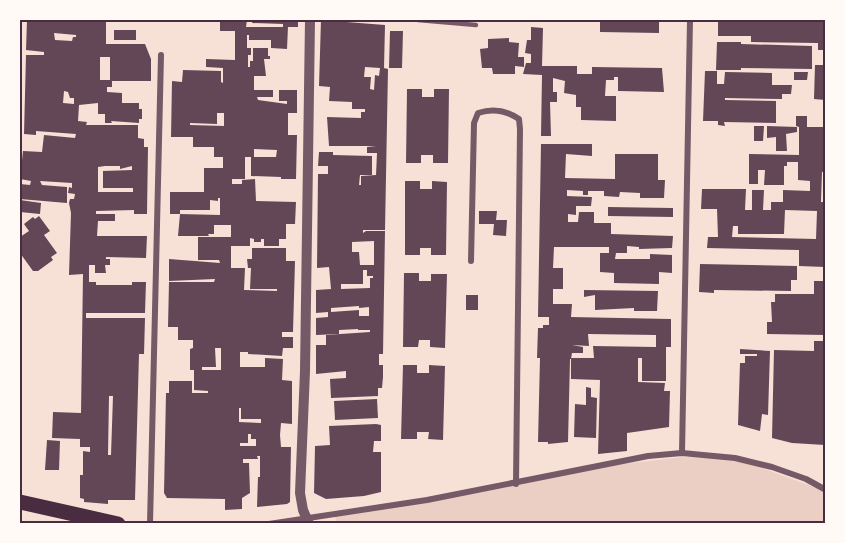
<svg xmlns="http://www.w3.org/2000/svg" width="845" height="543" font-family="'IBM Plex Sans',sans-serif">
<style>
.green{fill:#ebcfc5}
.building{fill:#644757;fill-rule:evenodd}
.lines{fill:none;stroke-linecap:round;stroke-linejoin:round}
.service{stroke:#755966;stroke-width:4.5}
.minor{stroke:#755966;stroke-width:6}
.tertiary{stroke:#755966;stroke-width:10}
.primary{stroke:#4a2c40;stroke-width:15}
.neatline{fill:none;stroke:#4a2c40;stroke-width:2}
</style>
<rect width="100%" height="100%" fill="#f7e1d7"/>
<!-- green -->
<path class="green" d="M682,457L735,458L825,491V524H338L334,515L590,468Z"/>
<!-- building -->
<g class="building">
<path d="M27,20H106V44H145L151,59V81H112V87H107V92L122,93V103H139V109H142V119H139V123L111,121L112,123H105V114H98V103L79,105L78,121L87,122L86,125H138V138L144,139V147H148L147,214H134V210L96,211V214H115V221H98L97,236H147L146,258L106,257V259H110V265H105L106,273H95V265H89V282H96V285H132V282H146L145,313H86V318H145L144,354H139L135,500H108V504L84,502V499L80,498V475H83V451L90,452V447H80V439L52,438L53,412L81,413L83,274L69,275L71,213L69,203L70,199H74L75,194L68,193L69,187L72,188V183L40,181L42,185L67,187V203L20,199V184L30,185L31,181L20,179L23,151L42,152L44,135L75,138L76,134L36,131V135L24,134L26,55H44V52L26,50ZM54,33L76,35V37H73L72,41L55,40ZM100,57H110V80H100ZM64,91L68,92L70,98H74V104L63,103ZM105,166H120V169L132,166V170L103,171V188H133V192H98V167ZM109,396H113L111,455H108Z"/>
<path d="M220,20H247L246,27H283V24L252,23L253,20H298V27H288L287,49L271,48V40H249V35H247V48H251V55H248V67H250V61H253V48H268V56H270V59H264L266,76H254V90H273V97H257L258,100L287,104V101H279V90H297V113H288V135H297L296,179H281V177L251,176V157H245V179H232V184H242V180L255,179L256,201L296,202L295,224H286V239H279V246H264V239H261V242H254V239L250,238V246H231V268H245L244,290L277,291V289H250L251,268H248L247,259H252V248H286V261H295L293,332H282V337H293V348H283L282,356L248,354V352H240V367H265V358L283,359L282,380L292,381V424L281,423L280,435L281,447H291L290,502L287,504L257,507L258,477H260V456H257L258,459H243V463H249L250,493L242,498V509L225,510V499L167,498L164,493L166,393H169V381H192V393H208V391L194,390V370H190V349L193,348V340H178V327H168L169,282H214L215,279L169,281V259L220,263L219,260H198V237H231V225H214V234H208L209,236H178L180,214H170V192H204V168H223V157H214V147H193V137H171L172,81L182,82L183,70L221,71V82L223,83V68L206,67V59L235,60V31H220ZM217,113H224V126L190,125V123L217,124ZM254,149L277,150L276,157H254ZM218,198H220V215L180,214V210H210V200L218,201ZM215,348H221V370H202V367H216ZM239,408H241V419H261V423L239,422ZM248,434H251V439H256V446H240V443H248Z"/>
<path d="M321,20L385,25L384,68L388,69L385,230H363V233L366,231H385L383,354H379V365H383V377L382,388H378V396L331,398L330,379L346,378V371L316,374V345H326V335L370,332V330H358V329L339,330V334L316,335V318L328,317V312L316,313V290L331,289L329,267L317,268L318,174H328V166H318L319,152H333V155L372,156V175H360L359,185H361V176L376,175L377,153H367V147L376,146H329L327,117L361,118V112H365V109H352V102L329,101L330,87L319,86ZM365,67L380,68L379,76L375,75L374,90L370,89L371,77H364ZM374,241V265H360L359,252H352V242ZM363,270H367V276H373V278H370V288L341,289V284H363ZM359,306V308L369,307V316H359V310L331,312V308Z"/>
<path d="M600,20H659V33L600,32Z"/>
<path d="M718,20H825V50H818V43L751,42V36H718Z"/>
<path d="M531,27L543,28L542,66H577V74H592V67L662,68L664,92L618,91V77H614V80H606L605,96H616V121L581,120V107H576V95L564,93L565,81L553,78V92H557V102H550L551,136H541L542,75L523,74L526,63H531V54L525,53L527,40H531Z"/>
<rect x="114" y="30" width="22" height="10"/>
<path d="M390,31H403L402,68H389Z"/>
<path d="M509,38V42L519,43L518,57H524V67L515,66V74H493L492,68H482L480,49L488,48V39Z"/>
<path d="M717,42H741V44L812,46V69L741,68V70H716Z"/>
<path d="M815,65H825V100L814,99Z"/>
<path d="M705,71H717V84H724L725,72L772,73V85H792L791,94H782V99L725,98V100L776,101V123L724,122L725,126L718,125V121H703Z"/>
<path d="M794,72H808L807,80H794Z"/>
<path d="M407,89H422V97H434V89H449L448,163H433V155H421V163H406Z"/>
<path d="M796,116H807V127H825V133H823V138H825V172H822L821,202H825V267L799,266V250L707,248L708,237H718L717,209H701L702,189H746L745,210H752V190H764L763,210H771V202H783V190L810,191V181L798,180V162H787V166H784V185H764L765,170H758V184H749V154L799,155V127L796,126ZM785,210L817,211L816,239L732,237L733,226H738V234H784Z"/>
<path d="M754,126H764L763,141H754Z"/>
<path d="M767,126L797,127V132L786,134L787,151H776V137L767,138Z"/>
<path d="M541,144H592V156L566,154L565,178L615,179V154H658V180H665L664,198H640V193L620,192L619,197L604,196V191H588V195H583V191L567,190V196L592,197L591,206H576V215L568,214V222H578L579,212H594V223H611V234L673,236L672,248L639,249V247L627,246V253H616L615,259H650V254L672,255V273L659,272V284L614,283V273L600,272V253H609V247H554L553,268H563V289H553V304H572L571,317L671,319V347H666V381H642V358H638V382L665,383L664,391H670L669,427L627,433V451L598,454L600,380L571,379V358H594L593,346L656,347V335L588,334L589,346L572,345L583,347V353H572L571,359H570L568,442L548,444V442H538L540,358H537L538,328H543V325H549V317H538Z"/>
<path d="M405,181H420V189H432V181L447,182L446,255H431V248H420V255H405Z"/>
<path d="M20,200L41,203L40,214L20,212Z"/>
<path d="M608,207L673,208V217L608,216Z"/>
<path d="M479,211H497L496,220H507L506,236L493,235L494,224H479Z"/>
<path d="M39,216L50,231L44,235L57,253L51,257L53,260L38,271H33L20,253V237L29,231L24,224L33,217L35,219Z"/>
<path d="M700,264L797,266V280H791V291L714,290V293L699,292Z"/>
<path d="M404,273H419V281H431V274H447L445,348L430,347V340H419L418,347H403Z"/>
<path d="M814,281H825V335L767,334V322H772L771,302H775V294H814Z"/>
<path d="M584,290L658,291L657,311H634V308L595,310V295L584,297Z"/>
<rect x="466" y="295" width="12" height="15"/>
<path d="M814,341H825V445L792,443L772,438L774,350L814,351Z"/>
<path d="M740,349L770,351L768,415L762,414L760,431L738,425L740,363H745V356H757V354H740Z"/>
<path d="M403,365H417V373H429V365L445,366L443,440L428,439L429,432H417V439H401Z"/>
<path d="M586,387L591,388V397L597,398L596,438L574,437L575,404L586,405Z"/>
<path d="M377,399L378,418L335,420L334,401Z"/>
<path d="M376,424L381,425V441H374L373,452H381V492L364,496L326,499L314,493L315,446L330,445L329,426Z"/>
<path d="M47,440L60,441L59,470H45Z"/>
</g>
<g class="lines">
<!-- service -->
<path class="service" d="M418,20L476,25"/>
<!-- minor -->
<g class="minor">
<path d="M471,261L474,123L478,113C493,108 506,110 519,119L520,129L516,484"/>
<path d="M682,453L690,20"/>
<path d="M150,524L161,55"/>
<path d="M269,524L427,500L648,456L682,453L735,458L772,467L806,479L826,490"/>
</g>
<!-- tertiary -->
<path class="tertiary" d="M309,524L303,510L300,493L305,371L310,20"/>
<!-- primary -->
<path class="primary" d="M20,502L118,524"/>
</g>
<!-- border -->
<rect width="845" height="543" fill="none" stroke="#fffaf5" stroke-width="42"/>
<rect x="21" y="21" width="803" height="501" class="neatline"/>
</svg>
